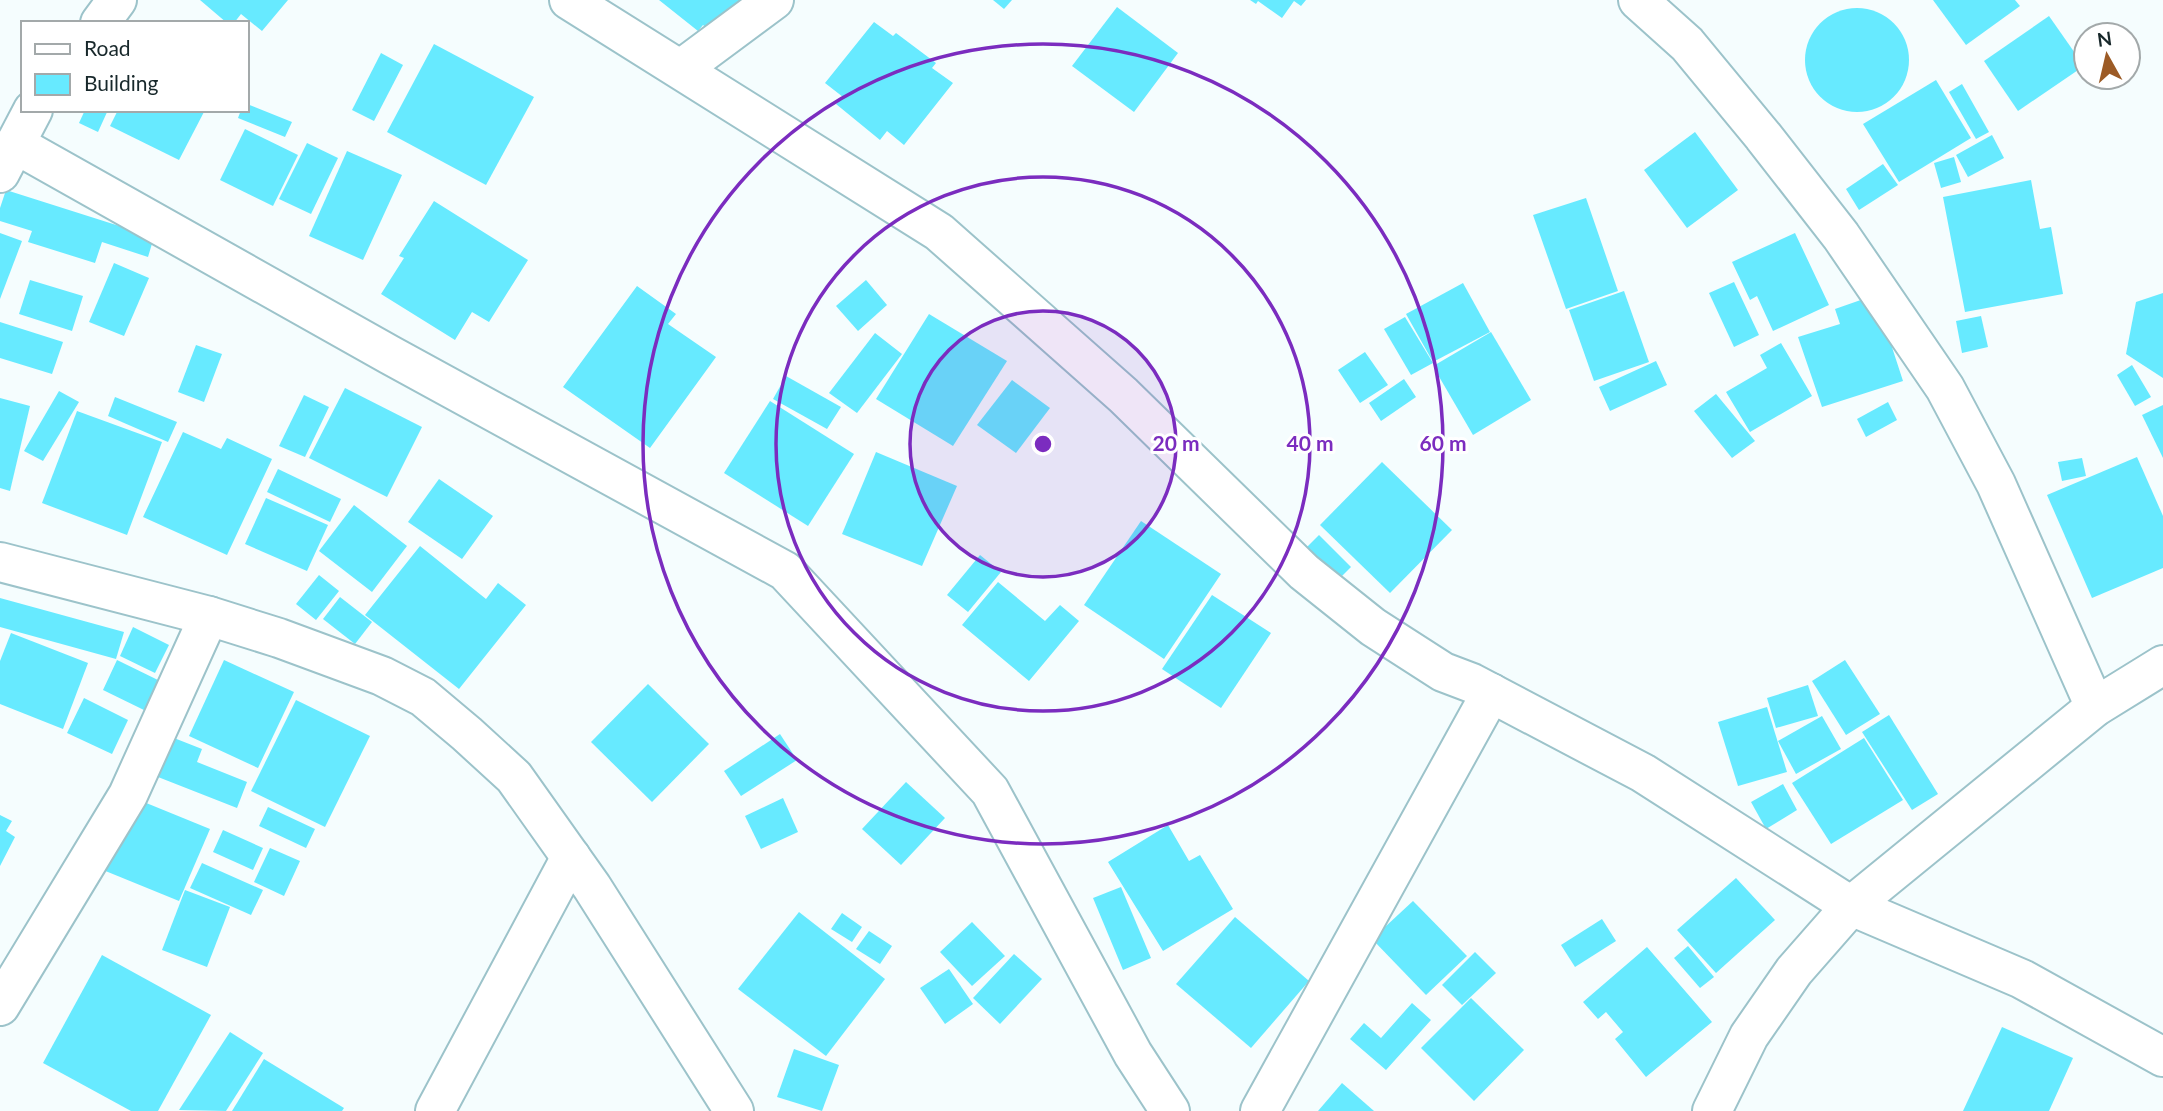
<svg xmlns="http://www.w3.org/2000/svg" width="2163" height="1111" font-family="Lato,sans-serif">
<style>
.building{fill:#67eaff}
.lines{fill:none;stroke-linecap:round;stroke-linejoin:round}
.street-casing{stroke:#9cc3ca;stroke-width:42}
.street{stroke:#fff;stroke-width:38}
.ring{fill:none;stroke:#7b2cbf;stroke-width:3.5}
.centre{fill:#7b2cbf;stroke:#fff;stroke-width:3.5}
.ring-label{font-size:21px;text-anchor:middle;font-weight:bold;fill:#7b2cbf;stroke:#fff;stroke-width:6;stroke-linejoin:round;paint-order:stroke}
</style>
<rect width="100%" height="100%" fill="#f5fdfe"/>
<!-- building -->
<g class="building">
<path d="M200,0H288L262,31L241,14L234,23H227Z"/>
<path d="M659,0H752L720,39L703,25L698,31Z"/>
<path d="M993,0H1012L1004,9Z"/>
<path d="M1250,0H1306L1301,6L1294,1L1282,18L1258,1L1256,4Z"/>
<path d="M1933,0H2015L2020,6L1966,45Z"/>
<path d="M1117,7L1178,53L1134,112L1072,66Z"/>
<circle cx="1857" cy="60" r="52"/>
<path d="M2049,16L2084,66L2018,111L1984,61Z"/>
<path d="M874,22L893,36L896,33L936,63L932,68L953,83L904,145L887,131L880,140L836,104L843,97L825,83Z"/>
<path d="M434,44L534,97L486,185L387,132Z"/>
<path d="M381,53L403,65L374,121L352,110Z"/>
<path d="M1936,80L1971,138L1899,182L1863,124Z"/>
<path d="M1962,84L1989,132L1976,139L1949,92Z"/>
<path d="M247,104L292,122L285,137L238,118L241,110H247Z"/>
<path d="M85,110H108L98,132L79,123Z"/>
<path d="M118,110H205L179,160L110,126Z"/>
<path d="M245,129L298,155L273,206L220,180Z"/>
<path d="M1695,132L1738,190L1687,228L1644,170Z"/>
<path d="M1992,135L2004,158L1968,177L1956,155Z"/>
<path d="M307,143L338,158L311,214L279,199Z"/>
<path d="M347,151L402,175L363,260L309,236Z"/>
<path d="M1954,157L1961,182L1941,188L1934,163Z"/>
<path d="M1883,164L1898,185L1859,210L1846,189Z"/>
<path d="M2031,180L2040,229L2051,227L2063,294L1965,312L1943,197Z"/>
<path d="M6,190L154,237L148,257L102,242L95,263L28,242L32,231L0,221V208Z"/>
<path d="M1586,198L1618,291L1566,309L1533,215Z"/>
<path d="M434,201L528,260L489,322L472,312L455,340L381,294L404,258L399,256Z"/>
<path d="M0,233L22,241L0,299Z"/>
<path d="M1795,233L1829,305L1773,331L1757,296L1750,300L1732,262Z"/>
<path d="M114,263L149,278L124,336L89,322Z"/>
<path d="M30,280L83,296L72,331L19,314Z"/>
<path d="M866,280L887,305L858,331L836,306Z"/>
<path d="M1734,282L1759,335L1734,347L1709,293Z"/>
<path d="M1463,283L1490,332L1433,362L1406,314Z"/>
<path d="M637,286L676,314L668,324L716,357L650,448L563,387Z"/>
<path d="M1624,291L1649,362L1594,381L1569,310Z"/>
<path d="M2163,293V378L2126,354L2136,302Z"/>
<path d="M1875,295L1903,381L1822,407L1798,337L1840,324L1835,309Z"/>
<path d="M929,314L1007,361L953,446L876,399Z"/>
<path d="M1981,316L1988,347L1962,353L1956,321Z"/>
<path d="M1405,317L1433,363L1411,375L1384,329Z"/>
<path d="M0,322L63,342L52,374L0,358Z"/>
<path d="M1491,332L1531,400L1473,435L1434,368L1435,365Z"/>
<path d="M875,333L902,354L857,413L829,393Z"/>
<path d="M1781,343L1812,396L1750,432L1726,392L1767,368L1760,355Z"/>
<path d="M196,345L222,354L204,402L178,392Z"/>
<path d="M1365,352L1388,385L1360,403L1338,370Z"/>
<path d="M1656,361L1667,385L1610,411L1599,387Z"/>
<path d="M2132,365L2151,397L2135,406L2117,375Z"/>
<path d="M786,376L841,407L827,429L773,399Z"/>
<path d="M1404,379L1416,397L1381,421L1369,403Z"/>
<path d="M1012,380L1050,408L1016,453L977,425Z"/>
<path d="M345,388L422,427L387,497L309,458Z"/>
<path d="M59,391L79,402L43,461L24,451Z"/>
<path d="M1716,394L1755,441L1732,458L1694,411Z"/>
<path d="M304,395L329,407L305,457L279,446Z"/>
<path d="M115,397L177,422L168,442L108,416Z"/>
<path d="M0,398L30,406L10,491L0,488Z"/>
<path d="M770,401L854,454L808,526L724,473Z"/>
<path d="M1888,402L1897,420L1866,437L1857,419Z"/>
<path d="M2163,405V458L2142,415Z"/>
<path d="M77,411L162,442L127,535L42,503Z"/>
<path d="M183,432L221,449L227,438L272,459L227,555L143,517Z"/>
<path d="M876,452L957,486L922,566L842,534Z"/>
<path d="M2137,457L2163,516V568L2092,598L2047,495Z"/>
<path d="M2082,458L2086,476L2062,481L2058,462Z"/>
<path d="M1382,462L1452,530L1390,593L1320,525Z"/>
<path d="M278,469L341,499L330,522L267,492Z"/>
<path d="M439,479L493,516L462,559L408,522Z"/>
<path d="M266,498L328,525L307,571L245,544Z"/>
<path d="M354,505L407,546L372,592L319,551Z"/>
<path d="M1141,521L1221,574L1164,659L1084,605Z"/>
<path d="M1319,535L1351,567L1334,584L1301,553Z"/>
<path d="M420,546L486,599L498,583L526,605L459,689L365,615Z"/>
<path d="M980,555L1001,572L968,612L947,595Z"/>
<path d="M319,575L339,591L316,620L296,604Z"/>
<path d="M998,582L1045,621L1060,605L1079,621L1029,681L962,625Z"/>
<path d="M1212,595L1271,633L1221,708L1162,669Z"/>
<path d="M340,597L372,622L355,644L323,619Z"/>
<path d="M0,598L124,632L116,659L0,627Z"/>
<path d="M133,627L169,645L155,673L120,656Z"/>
<path d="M11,633L88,663L63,729L0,704V661Z"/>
<path d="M117,660L160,681L146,711L103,690Z"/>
<path d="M224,660L294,692L258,768L189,736Z"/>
<path d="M1845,660L1880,714L1846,735L1812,681Z"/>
<path d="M648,684L709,744L652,802L591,742Z"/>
<path d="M1808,685L1818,716L1776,728L1767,698Z"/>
<path d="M84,698L128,720L112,754L67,733Z"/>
<path d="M296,700L370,736L325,827L251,791Z"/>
<path d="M1767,707L1787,772L1738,786L1718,722Z"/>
<path d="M1889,715L1938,794L1912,810L1862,732Z"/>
<path d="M1822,716L1841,749L1796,774L1778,741Z"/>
<path d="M780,734L797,760L741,796L724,771Z"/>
<path d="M174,738L202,749L197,762L247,782L237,808L158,777Z"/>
<path d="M1864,738L1903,800L1831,844L1792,783Z"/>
<path d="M906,782L945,818L901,865L862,829Z"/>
<path d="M1783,784L1797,810L1766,829L1751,802Z"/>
<path d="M134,798L210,829L179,901L103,870Z"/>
<path d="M783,798L798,832L761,849L745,816Z"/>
<path d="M268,807L315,829L306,848L259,826Z"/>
<path d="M0,815L12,821L6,831L15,837L0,866Z"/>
<path d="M1168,825L1189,861L1200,855L1233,909L1163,951L1108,862Z"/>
<path d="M223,830L263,848L253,870L213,852Z"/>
<path d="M270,848L300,861L284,896L254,882Z"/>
<path d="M202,863L263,890L251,915L190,888Z"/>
<path d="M1736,878L1775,920L1716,973L1677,930Z"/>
<path d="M1121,887L1151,958L1123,970L1093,898Z"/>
<path d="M185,890L230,907L207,967L162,950Z"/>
<path d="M1413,901L1467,956L1426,995L1372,939Z"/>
<path d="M799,912L885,979L826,1056L738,989Z"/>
<path d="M842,913L862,927L852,942L831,929Z"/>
<path d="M1235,917L1309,981L1251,1048L1176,984Z"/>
<path d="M1602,919L1616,941L1575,967L1561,945Z"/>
<path d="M972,922L1005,956L972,986L940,952Z"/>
<path d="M869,931L892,946L880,964L856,949Z"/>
<path d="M1688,946L1714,977L1700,988L1674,958Z"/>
<path d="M1647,947L1712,1022L1646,1077L1615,1039L1623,1032L1606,1012L1598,1019L1583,1002Z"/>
<path d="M1475,952L1496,973L1462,1005L1442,985Z"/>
<path d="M1014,954L1042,979L1000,1024L973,998Z"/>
<path d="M102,955L211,1015L158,1111H131L43,1063Z"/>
<path d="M949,969L973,1004L945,1024L920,988Z"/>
<path d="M1471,998L1524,1050L1474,1101L1421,1048Z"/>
<path d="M1412,1003L1431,1020L1386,1070L1350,1039L1364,1023L1381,1038Z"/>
<path d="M2002,1027L2073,1058L2049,1111H1963Z"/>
<path d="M230,1032L263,1053L226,1111L179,1110Z"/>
<path d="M794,1049L839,1065L822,1111L777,1097Z"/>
<path d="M264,1059L344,1108L342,1111H232Z"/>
<path d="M1342,1083L1374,1111H1318Z"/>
</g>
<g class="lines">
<!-- street casing -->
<g class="street-casing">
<g id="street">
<path d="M569,0L939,232L1123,395L1304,572L1373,627L1443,672L1472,683L1643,773L1851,906L2022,979L2163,1057"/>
<path d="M1638,0L1687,44L1763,136L1841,236L1945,388L1996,484L2095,707"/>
<path d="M100,23L117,0"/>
<path d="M681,69L774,0"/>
<path d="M15,144L390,355L785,571L990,791L1133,1054L1170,1111"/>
<path d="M0,173L33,110"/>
<path d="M0,562L209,616L279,638L382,676L423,697L467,734L514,777L592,887L734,1111"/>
<path d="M0,1006L128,795L209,616"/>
<path d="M435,1111L571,857"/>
<path d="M1260,1111L1491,693"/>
<path d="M1712,1111L1749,1036L1794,971L1851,906L2095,707L2163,665"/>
</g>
</g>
<!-- street -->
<use href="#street" class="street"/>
</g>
<!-- distance rings -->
<circle cx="1043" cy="444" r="133" fill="#7b2cbf" fill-opacity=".12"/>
<g class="ring">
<circle cx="1043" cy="444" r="133"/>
<circle cx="1043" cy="444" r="267"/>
<circle cx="1043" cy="444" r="400"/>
</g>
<circle cx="1043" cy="444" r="10" class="centre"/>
<g class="ring-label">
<text x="1176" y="451">20 m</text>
<text x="1310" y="451">40 m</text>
<text x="1443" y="451">60 m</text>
</g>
<!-- legend -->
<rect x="21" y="21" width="228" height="91" fill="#ffffff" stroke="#a3a9aa" stroke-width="2"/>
<rect x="35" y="44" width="35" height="10" fill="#ffffff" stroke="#a3a9aa" stroke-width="2"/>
<text x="84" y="56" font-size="21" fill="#18282b">Road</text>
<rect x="35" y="74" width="35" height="21" fill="#67eaff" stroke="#a3a9aa" stroke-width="2"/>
<text x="84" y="91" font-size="21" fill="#18282b">Building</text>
<!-- north arrow -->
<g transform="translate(2107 56) rotate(352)"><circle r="33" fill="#ffffff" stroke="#a3a9aa" stroke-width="2"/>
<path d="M0-5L12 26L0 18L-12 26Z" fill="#9c5b26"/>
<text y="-10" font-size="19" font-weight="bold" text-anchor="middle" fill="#18282b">N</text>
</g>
</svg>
